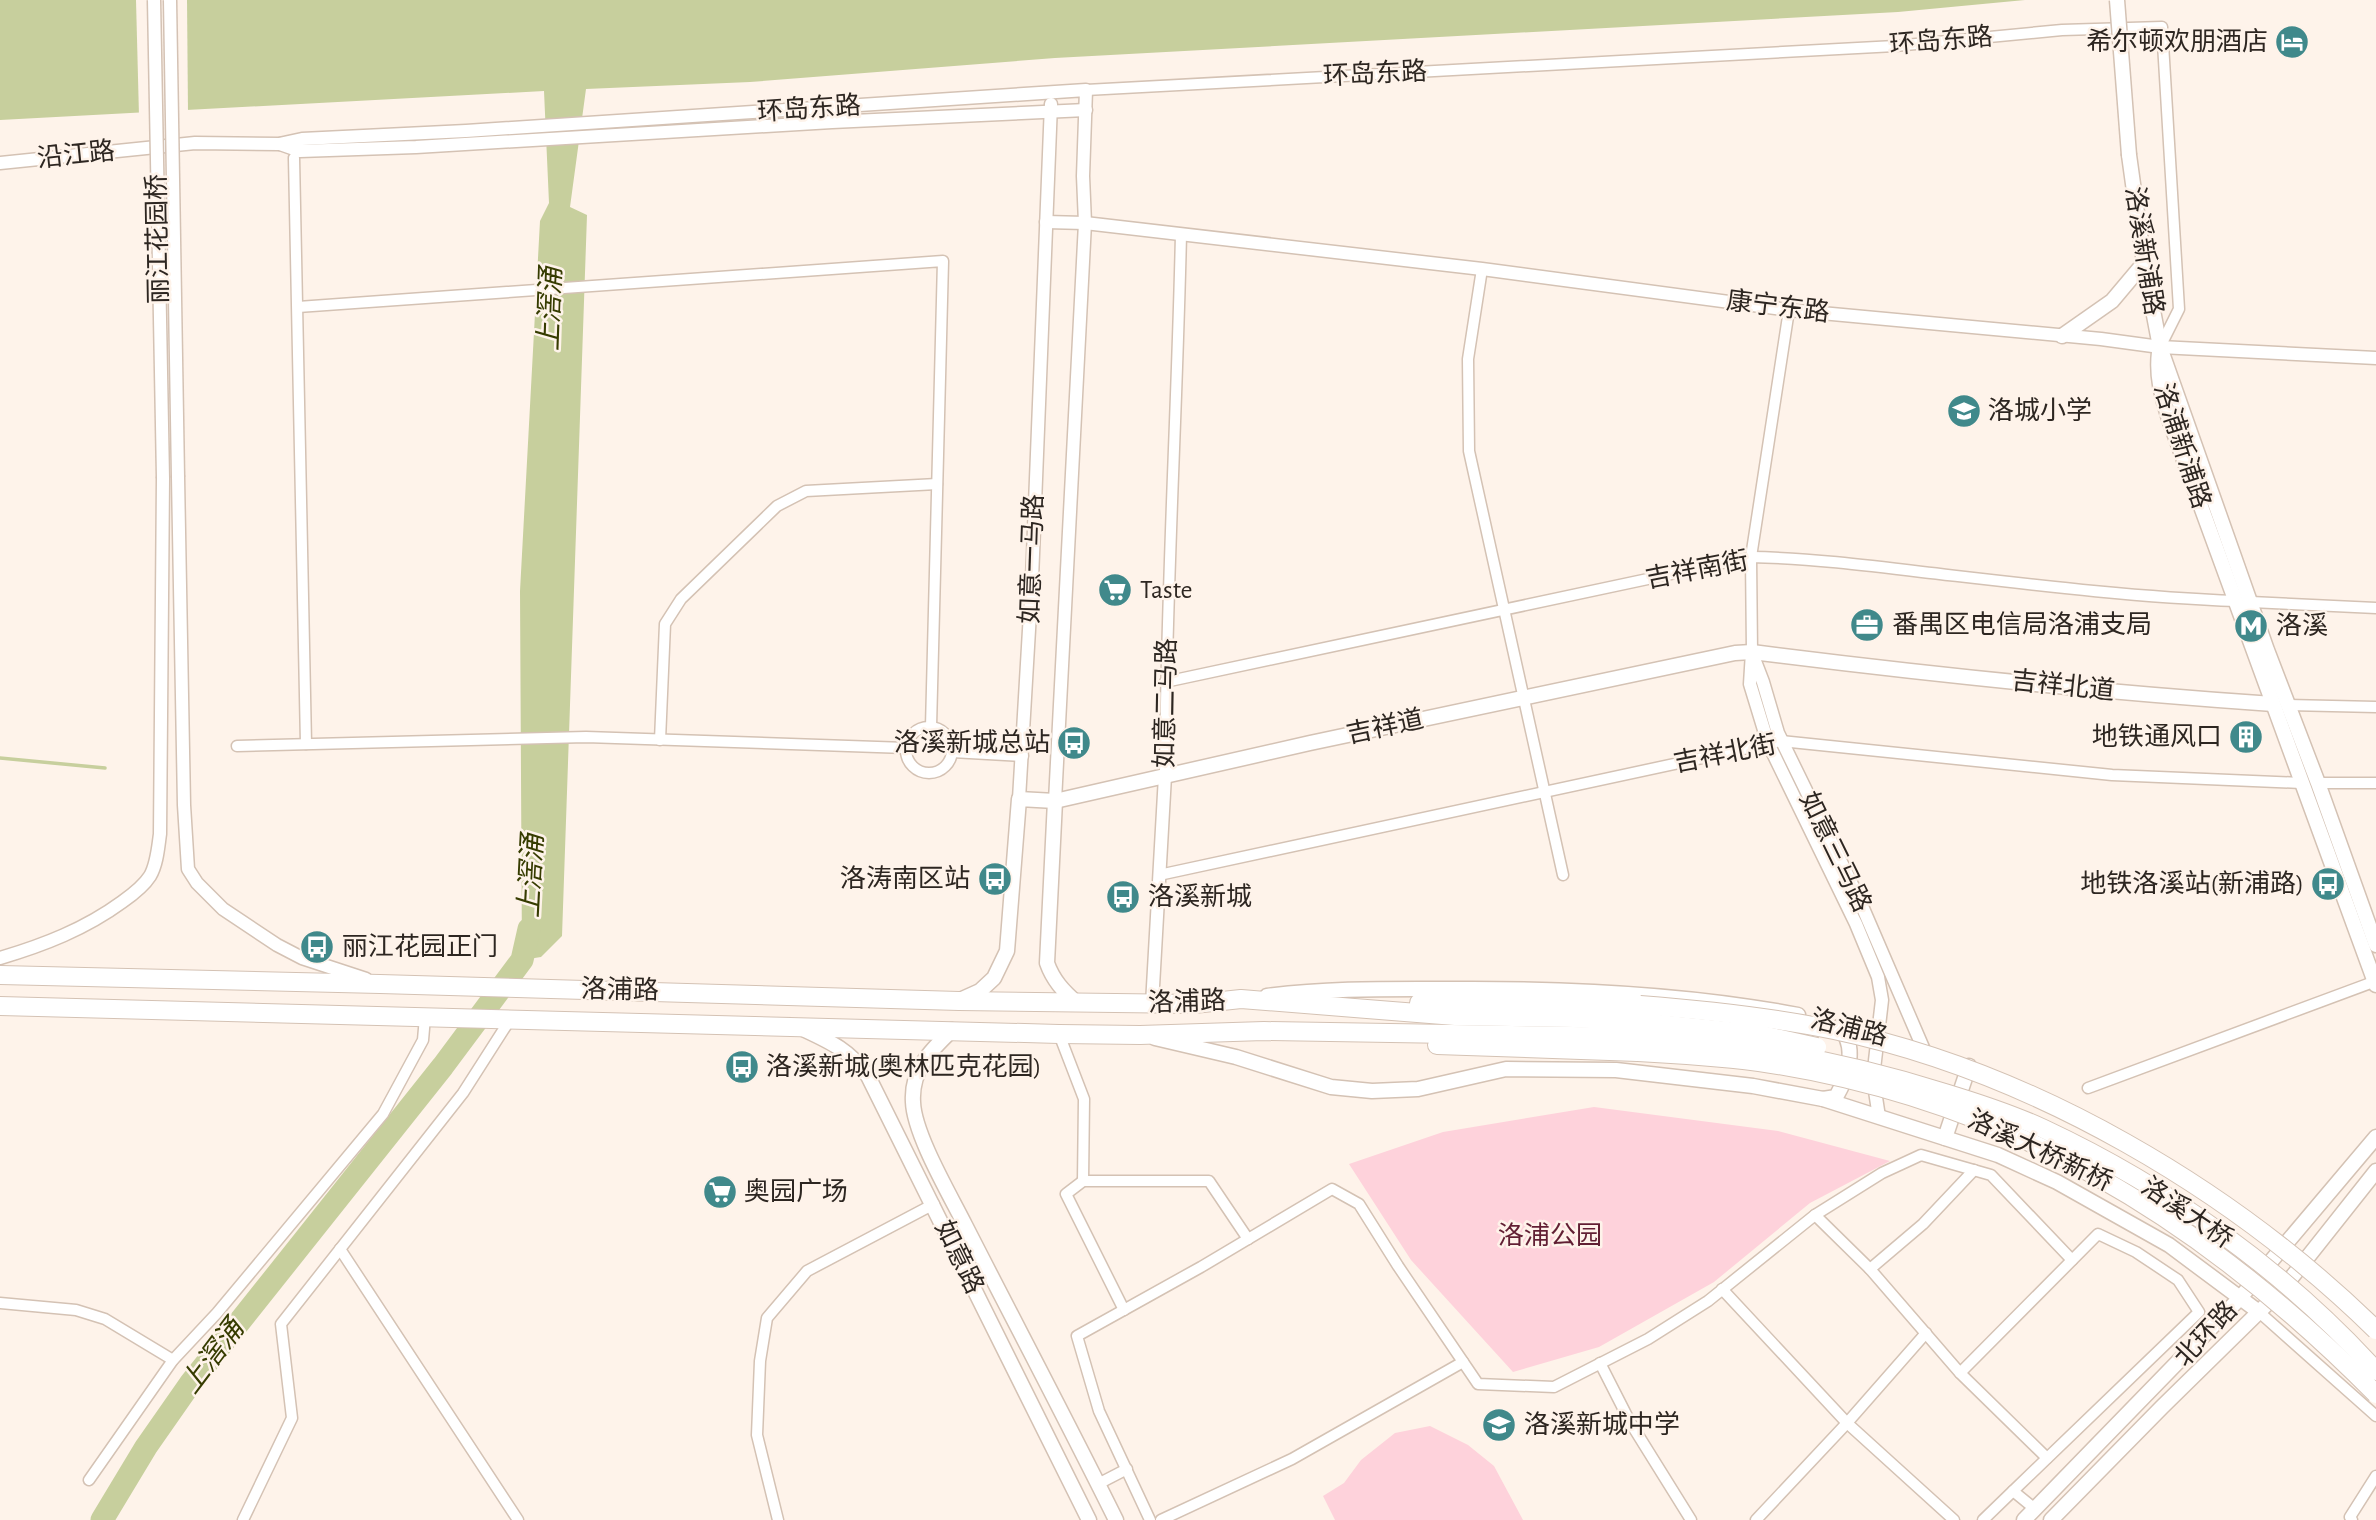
<svg xmlns="http://www.w3.org/2000/svg" width="2376" height="1520" font-family="'Alegreya Sans','Noto Sans SC',sans-serif">
<style>
.green{fill:#fed2db}
.water{fill:#c7cf9d}
.pier{fill:#fef3ea}
.lines{fill:none;stroke-linecap:round;stroke-linejoin:round}
.stream{stroke:#c7cf9d;stroke-width:3.5}
.river{stroke:#c7cf9d;stroke-width:23}
.minor-casing{stroke:#d4c2b4;stroke-width:13}
.tertiary-casing{stroke:#d4c2b4;stroke-width:15}
.secondary-casing{stroke:#d4c2b4;stroke-width:17}
.trunk-casing{stroke:#d4c2b4;stroke-width:20}
.minor{stroke:#fff;stroke-width:10}
.tertiary{stroke:#fff;stroke-width:12}
.secondary{stroke:#fff;stroke-width:14}
.trunk{stroke:#fff;stroke-width:18}
.tertiary-bridge-casing{stroke:#d4c2b4;stroke-width:15;stroke-linecap:butt}
.secondary-bridge-casing{stroke:#d4c2b4;stroke-width:17;stroke-linecap:butt}
.trunk-bridge-casing{stroke:#d4c2b4;stroke-width:20;stroke-linecap:butt}
.tertiary-bridge{stroke:#fff;stroke-width:12}
.secondary-bridge{stroke:#fff;stroke-width:14}
.trunk-bridge{stroke:#fff;stroke-width:18}
.labels{text-anchor:middle;dominant-baseline:central;stroke-width:5;stroke-linejoin:round;paint-order:stroke}
.street-label{font-size:26px;fill:#2d2621;stroke:#fef3ea}
.poi-label{font-size:26px;fill:#2d2621;stroke:#fef3ea;text-anchor:start}
.park-label{font-size:26px;fill:#611f33;stroke:#fef3ea}
.water-label{font-size:28px;font-style:italic;fill:#363c00;stroke:#fef3ea}
</style>
<rect width="100%" height="100%" fill="#fef3ea"/>
<!-- green -->
<g class="green">
<path d="M1594,1107L1778,1131L1890,1161L1810,1203L1714,1282L1599,1347L1513,1372L1411,1260L1349,1164L1443,1132Z"/>
<path d="M1430,1426L1468,1445L1494,1466L1523,1520H1335L1323,1496L1344,1483L1361,1460L1395,1433Z"/>
</g>
<!-- water -->
<path class="water" d="M0,0H2025L1898,12L1055,58L750,82L586,89L570,207L587,215L562,936L541,957L522,960L520,591L540,221L549,203L544,91L0,120Z"/>
<!-- pier -->
<path class="pier" d="M136,0H187L188,113L139,116Z"/>
<g class="lines">
<!-- stream -->
<path class="stream" d="M0,758L105,768"/>
<!-- river -->
<path class="river" d="M102,1520L146,1447L190,1384L443,1066L522,960L529,929"/>
<!-- minor casing -->
<g class="minor-casing">
<g id="minor">
<path d="M1086,90L1895,46L2062,30L2162,27L2179,309L2160,347"/>
<path d="M294,158L306,744"/>
<path d="M1482,269L1468,359L1469,451L1563,875"/>
<path d="M298,307L943,261L931,727"/>
<path d="M2251,602L2376,608"/>
<path d="M1752,652L1751,557L1789,310"/>
<path d="M1165,682L1751,557C1808,558 1865,565 1922,572C2027,584 2131,597 2237,601"/>
<path d="M2288,705L2376,707"/>
<circle cx="929" cy="750" r="23"/>
<path d="M660,740L665,624L681,599L777,506L806,491L937,484"/>
<path d="M237,746L586,737L906,748"/>
<path d="M952,752L1023,756"/>
<path d="M1165,776C1166,595 1177,415 1181,234"/>
<path d="M2318,783H2376"/>
<path d="M1159,875L1781,741L2112,775L2301,783"/>
<path d="M1059,1034L1084,1099L1083,1181"/>
<path d="M2088,1088L2376,981"/>
<path d="M340,1249L518,1520"/>
<path d="M1870,1269L1923,1224L1974,1170"/>
<path d="M1722,1289L1847,1423L1954,1520"/>
<path d="M0,1303L76,1310L105,1319L173,1360"/>
<path d="M1124,1310L1066,1194L1083,1181H1209L1248,1239"/>
<path d="M2259,1312L2376,1416"/>
<path d="M1600,1363L1630,1422L1691,1520"/>
<path d="M1960,1373L2098,1234L2136,1252L2178,1280L2199,1312L2013,1491L2035,1509"/>
<path d="M2047,1458L1960,1373L1870,1269L1815,1215L1882,1173L1921,1155L1991,1175L2072,1260"/>
<path d="M89,1480L173,1360L217,1313L383,1114L423,1040L425,1017"/>
<path d="M1098,1484L1127,1469"/>
<path d="M243,1520L292,1418L281,1324L463,1093L511,1018"/>
<path d="M778,1520L757,1435L760,1361L767,1318L807,1271L934,1204"/>
<path d="M1150,1520L1099,1411L1077,1336L1201,1267L1332,1189L1359,1204L1398,1266L1478,1384L1554,1387L1648,1339L1708,1301L1815,1215"/>
<path d="M1161,1520L1292,1459L1463,1362"/>
<path d="M1756,1520L1847,1423L1926,1333"/>
<path d="M1983,1520L2013,1491"/>
<path d="M2352,1520L2350,1517L2376,1476"/>
</g>
</g>
<!-- tertiary casing -->
<g class="tertiary-casing">
<g id="tertiary">
<path d="M280,144L300,151L416,147L832,122L1086,110"/>
<path d="M0,163L195,143L279,144L302,139L466,131L1086,90L1083,176L1085,223L1055,801"/>
<path d="M1046,222L1085,223L1482,269L1789,310L2101,339L2160,347L2376,358"/>
<path d="M178,477L184,805L188,869L197,883L223,909L277,945L302,958L366,979"/>
<path d="M1752,652L1750,684L1768,743L1856,924L1878,977L1882,1000L1873,1078L1879,1117"/>
<path d="M1753,656L1763,682L1778,733L1859,899L1924,1050"/>
<path d="M1019,799L1032,579L1051,104"/>
<path d="M0,958C44,945 85,929 122,902C132,895 143,887 150,876C157,864 158,848 160,834L163,478"/>
<path d="M1152,1004L1165,776"/>
</g>
</g>
<!-- secondary casing -->
<g class="secondary-casing">
<g id="secondary">
<path d="M2129,155L2144,263L2160,347L2267,650L2318,783L2376,945"/>
<path d="M2062,336L2112,301L2144,263"/>
<path d="M2159,352C2156,377 2162,396 2169,419L2376,985"/>
<path d="M1055,801L1047,963C1053,980 1063,991 1077,1003"/>
<path d="M1267,996C1327,988 1387,989 1448,989C1564,988 1683,993 1798,1015"/>
<path d="M960,1000L980,991L994,978L1007,951L1019,799L1055,801L1310,743L1735,653L1752,652C1925,674 2099,692 2273,704"/>
<path d="M803,1029C831,1042 849,1050 868,1076L1089,1520"/>
<path d="M952,1030C930,1051 911,1070 913,1102C914,1134 950,1195 965,1225C1015,1323 1067,1421 1116,1520"/>
<path d="M1155,1038L1236,1057L1331,1087L1372,1091L1418,1089L1506,1069L1616,1070L1753,1086L1823,1099L1998,1155L2057,1182L2169,1245L2259,1312"/>
<path d="M1823,1099L1836,1097C1848,1076 1858,1046 1839,1027"/>
<path d="M1945,1138L1969,1066"/>
<path d="M2024,1520L2240,1298L2376,1137"/>
<path d="M2051,1520L2162,1407L2266,1305L2292,1277L2376,1171"/>
</g>
</g>
<!-- trunk casing -->
<g class="trunk-casing">
<g id="trunk">
<path d="M0,975L380,984L959,1001L1194,1004L1241,999L1455,1016L1574,1018L1639,1022"/>
<path d="M1419,1003L1640,1005"/>
<path d="M0,1006L1059,1034L1140,1035L1264,1031L1638,1037"/>
<path d="M1437,1045L1638,1052"/>
</g>
</g>
<!-- minor -->
<use href="#minor" class="minor"/>
<!-- tertiary -->
<use href="#tertiary" class="tertiary"/>
<!-- secondary -->
<use href="#secondary" class="secondary"/>
<!-- trunk -->
<use href="#trunk" class="trunk"/>
<!-- tertiary-bridge casing -->
<g class="tertiary-bridge-casing">
<g id="tertiary-bridge">
<path d="M154,0L163,478"/>
<path d="M170,0L178,477"/>
</g>
</g>
<!-- secondary-bridge casing -->
<g class="secondary-bridge-casing">
<path id="secondary-bridge" d="M2117,0L2129,155"/>
</g>
<!-- trunk-bridge casing -->
<g class="trunk-bridge-casing">
<g id="trunk-bridge">
<path d="M1640,1005C1705,1010 1770,1017 1834,1030C2033,1072 2232,1189 2376,1330"/>
<path d="M1639,1022L1757,1034L1817,1047"/>
<path d="M1638,1037C1744,1042 1843,1061 1945,1093C1978,1103 2012,1114 2044,1129C2168,1187 2284,1270 2376,1371"/>
<path d="M1638,1052C1678,1054 1719,1057 1759,1062C2007,1098 2202,1218 2376,1394"/>
</g>
</g>
<!-- tertiary-bridge -->
<use href="#tertiary-bridge" class="tertiary-bridge"/>
<!-- secondary-bridge -->
<use href="#secondary-bridge" class="secondary-bridge"/>
<!-- trunk-bridge -->
<use href="#trunk-bridge" class="trunk-bridge"/>
</g>
<!-- icons -->
<defs>
<g id="hotel-disc" transform="scale(1.75)"><circle r="9.5" fill="#40898b" stroke="#fef3ea"/><path d="M-6-4.5h1.5V1H6V5H4.5V3h-9V5H-6ZM-4 0a1.8 1.8 0 1 1 3.6 0ZM.5 0V-2.5h3Q6-2.5 6 0Z" fill="#fff"/></g>
<g id="school-disc" transform="scale(1.75)"><circle r="9.5" fill="#40898b" stroke="#fef3ea"/><path d="M0-5L7-2L0 1L-7-2ZM-4 1L0 2.5L4 1V4Q0 6-4 4Z" fill="#fff"/></g>
<g id="supermarket-disc" transform="scale(1.75)"><circle r="9.5" fill="#40898b" stroke="#fef3ea"/><path d="M-6-5.5h2.5l.6 2H6L4.5 2H-2.5L-4.4-4H-6ZM-1.5 3.2a1.3 1.3 0 1 0 .1 0ZM3 3.2a1.3 1.3 0 1 0 .1 0Z" fill="#fff"/></g>
<g id="office-disc" transform="scale(1.75)"><circle r="9.5" fill="#40898b" stroke="#fef3ea"/><path d="M-6-3h4V-5.5h4V-3h4V5H-6ZM-1-4.5V-3h2v-1.5ZM-6 0V1H6V0Z" fill="#fff"/></g>
<g id="metro-disc" transform="scale(1.75)"><circle r="9.5" fill="#40898b" stroke="#fef3ea"/><path d="M-5.5 5V-5H-3L0 0L3-5H5.5V5H3V-.5L0 4L-3-.5V5Z" fill="#fff"/></g>
<g id="building-disc" transform="scale(1.75)"><circle r="9.5" fill="#40898b" stroke="#fef3ea"/><path d="M-4-6H4V6H1V3H-1V6H-4ZM-2.5-4.3h1.7v1.8h-1.7ZM.8-4.3h1.7v1.8H.8ZM-2.5-1h1.7V.8h-1.7ZM.8-1h1.7V.8H.8Z" fill="#fff"/></g>
<g id="bus-disc" transform="scale(1.75)"><circle r="9.5" fill="#40898b" stroke="#fef3ea"/><path d="M-5-6H5V4H4V6H2V4H-2V6H-4V4H-5ZM-3.5-4V0h7V-4ZM-3.5 1.2v1.5H-2V1.2ZM2 1.2v1.5H3.5V1.2Z" fill="#fff"/></g>
</defs>
<g fill-rule="evenodd">
<use href="#hotel-disc" x="2292" y="42"/>
<use href="#school-disc" x="1964" y="411"/>
<use href="#supermarket-disc" x="1115" y="590"/>
<use href="#office-disc" x="1867" y="625"/>
<use href="#metro-disc" x="2251" y="626"/>
<use href="#building-disc" x="2246" y="737"/>
<use href="#bus-disc" x="1074" y="743"/>
<use href="#bus-disc" x="995" y="879"/>
<use href="#bus-disc" x="2328" y="884"/>
<use href="#bus-disc" x="1123" y="897"/>
<use href="#bus-disc" x="317" y="947"/>
<use href="#bus-disc" x="742" y="1067"/>
<use href="#supermarket-disc" x="720" y="1192"/>
<use href="#school-disc" x="1499" y="1425"/>
</g>
<g class="labels">
<!-- street labels -->
<g class="street-label">
<text transform="translate(1941 41) rotate(-5)">环岛东路</text>
<text transform="translate(1375 74) rotate(-3)">环岛东路</text>
<text transform="translate(809 109) rotate(-4)">环岛东路</text>
<text transform="translate(76 155) rotate(-6)">沿江路</text>
<text transform="translate(158 239) rotate(-91)">丽江花园桥</text>
<text transform="translate(2144 251) rotate(81)">洛溪新浦路</text>
<text transform="translate(1778 307) rotate(7)">康宁东路</text>
<text transform="translate(2182 446) rotate(72)">洛浦新浦路</text>
<text transform="translate(1032 559) rotate(-88)">如意一马路</text>
<text transform="translate(1697 570) rotate(-11)">吉祥南街</text>
<text transform="translate(2063 686) rotate(6)">吉祥北道</text>
<text transform="translate(1166 703) rotate(-89)">如意二马路</text>
<text transform="translate(1385 727) rotate(-12)">吉祥道</text>
<text transform="translate(1725 754) rotate(-11)">吉祥北街</text>
<text transform="translate(1835 852) rotate(64)">如意三马路</text>
<text transform="translate(620 990) rotate(1)">洛浦路</text>
<text transform="translate(1187 1002) rotate(-2)">洛浦路</text>
<text transform="translate(1849 1028) rotate(14)">洛浦路</text>
<text transform="translate(2040 1151) rotate(25)">洛溪大桥新桥</text>
<text transform="translate(2187 1213) rotate(34)">洛溪大桥</text>
<text transform="translate(959 1257) rotate(64)">如意路</text>
<text transform="translate(2206 1334) rotate(-47)">北环路</text>
</g>
<!-- poi labels -->
<g class="poi-label">
<text x="2268" y="42" text-anchor="end">希尔顿欢朋酒店</text>
<text x="1988" y="411">洛城小学</text>
<text x="1140" y="590">Taste</text>
<text x="1892" y="625">番禺区电信局洛浦支局</text>
<text x="2276" y="626">洛溪</text>
<text x="2222" y="737" text-anchor="end">地铁通风口</text>
<text x="1050" y="743" text-anchor="end">洛溪新城总站</text>
<text x="970" y="879" text-anchor="end">洛涛南区站</text>
<text x="2304" y="884" text-anchor="end">地铁洛溪站(新浦路)</text>
<text x="1148" y="897">洛溪新城</text>
<text x="342" y="947">丽江花园正门</text>
<text x="766" y="1067">洛溪新城(奥林匹克花园)</text>
<text x="744" y="1192">奥园广场</text>
<text x="1524" y="1425">洛溪新城中学</text>
</g>
<!-- park labels -->
<g class="park-label">
<text x="1550" y="1236">洛浦公园</text>
</g>
<!-- water labels -->
<g class="water-label">
<text transform="translate(551 309) rotate(-88)">上滘涌</text>
<text transform="translate(532 876) rotate(-87)">上滘涌</text>
<text transform="translate(213 1357) rotate(-53)">上滘涌</text>
</g>
</g>
</svg>
